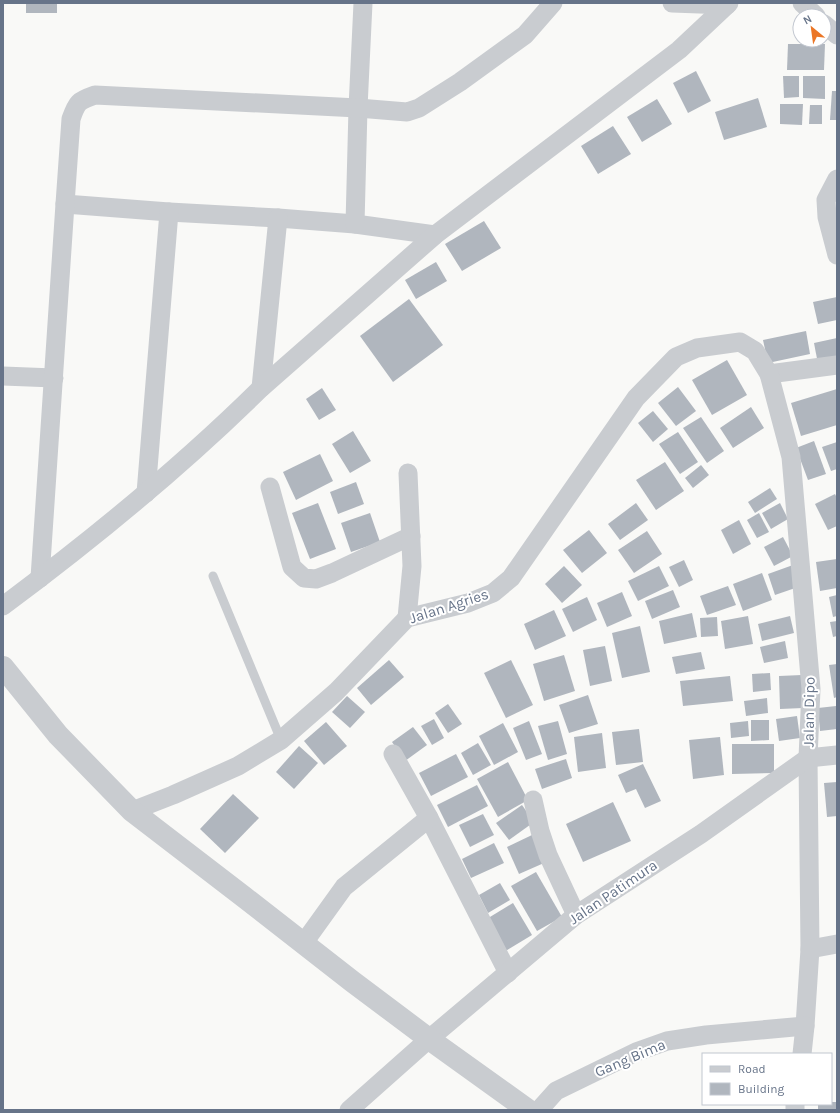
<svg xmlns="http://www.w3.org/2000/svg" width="840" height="1113" font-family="Karla,sans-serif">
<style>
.building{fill:#b0b6be}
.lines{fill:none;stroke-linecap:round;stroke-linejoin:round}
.service{stroke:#c9ccd0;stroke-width:9}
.minor{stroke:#c9ccd0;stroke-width:19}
.tertiary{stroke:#c9ccd0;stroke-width:22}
.labels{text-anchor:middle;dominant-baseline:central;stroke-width:4;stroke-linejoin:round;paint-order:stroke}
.street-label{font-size:15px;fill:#677489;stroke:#fff}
</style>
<rect width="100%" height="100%" fill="#f9f9f7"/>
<!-- building -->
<g class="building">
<rect x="26" y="3" width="31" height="10"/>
<path d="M788,44H825L824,70H787Z"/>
<path d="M696,71L711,101L688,113L673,83Z"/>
<path d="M783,76H799V97L784,98Z"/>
<path d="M803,76H825V99L803,98Z"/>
<path d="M832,91H837V120H830Z"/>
<path d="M758,98L767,127L724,140L715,112Z"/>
<path d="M657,99L672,124L642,142L627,117Z"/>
<path d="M780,104H803L802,125L780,124Z"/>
<path d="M810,105H822V124H809Z"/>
<path d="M613,126L631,154L598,174L581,146Z"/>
<path d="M484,221L501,248L462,271L445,244Z"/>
<path d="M436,262L447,281L416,299L405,280Z"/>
<path d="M837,297V320L818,324L813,302Z"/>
<path d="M409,299L443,345L393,382L360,336Z"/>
<path d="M806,331L810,354L768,363L763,340Z"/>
<path d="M837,338V360L818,364L814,343Z"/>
<path d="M727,360L747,395L712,415L692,380Z"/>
<path d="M678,387L696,411L676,426L658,403Z"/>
<path d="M322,388L336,410L319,420L306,399Z"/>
<path d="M837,389V425L801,436L791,403Z"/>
<path d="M751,407L764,428L733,448L720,428Z"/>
<path d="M653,411L668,429L653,442L638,423Z"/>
<path d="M701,417L724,451L707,463L683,428Z"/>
<path d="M353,431L371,461L350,473L332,444Z"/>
<path d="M678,432L698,462L680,474L659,444Z"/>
<path d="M814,441L826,474L808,480L796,448Z"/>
<path d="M837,442V469L831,471L822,447Z"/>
<path d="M320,454L333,481L296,500L283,472Z"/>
<path d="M665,462L684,491L656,510L636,480Z"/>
<path d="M701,465L709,475L693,488L685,478Z"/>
<path d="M356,482L364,504L338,514L330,492Z"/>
<path d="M770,488L777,499L755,513L748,502Z"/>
<path d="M835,494L837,498V526L828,530L815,504Z"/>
<path d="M318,503L336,549L310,559L292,513Z"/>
<path d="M636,503L648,520L620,540L608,524Z"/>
<path d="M780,503L788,519L771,529L762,513Z"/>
<path d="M370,513L380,542L351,552L341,523Z"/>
<path d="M759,513L769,532L757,538L747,520Z"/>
<path d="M739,520L751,544L733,554L721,530Z"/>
<path d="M589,530L607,553L582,573L563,550Z"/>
<path d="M647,531L662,554L634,573L618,550Z"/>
<path d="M783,537L793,556L774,566L764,547Z"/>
<path d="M837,559V588L820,591L816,562Z"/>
<path d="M684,560L693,580L679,587L669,567Z"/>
<path d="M793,565L801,586L775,595L768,574Z"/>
<path d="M564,566L582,585L562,603L545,584Z"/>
<path d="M659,566L669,586L638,601L628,581Z"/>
<path d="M762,573L772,600L743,611L733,584Z"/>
<path d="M728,586L736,605L707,615L700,596Z"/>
<path d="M673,590L680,607L652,619L645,601Z"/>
<path d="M622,592L632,616L607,627L597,603Z"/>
<path d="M837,595V616L833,617L829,597Z"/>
<path d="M587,597L597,620L573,632L562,609Z"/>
<path d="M554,610L566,636L535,650L524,624Z"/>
<path d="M692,613L697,637L664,644L659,621Z"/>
<path d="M748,616L753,644L725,649L721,621Z"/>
<path d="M790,616L794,633L762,641L758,624Z"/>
<path d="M717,617L718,636L701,637L700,618Z"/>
<path d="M837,621V636L833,637L830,622Z"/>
<path d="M640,626L650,672L622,678L612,633Z"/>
<path d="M785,641L788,658L764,663L760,647Z"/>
<path d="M605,646L612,681L590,686L583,650Z"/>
<path d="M701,652L705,669L676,674L672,657Z"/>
<path d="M564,655L575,691L544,701L533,664Z"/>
<path d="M389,660L404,677L371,705L357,688Z"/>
<path d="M511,660L533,705L506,718L484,673Z"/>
<path d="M837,664V697L834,698L829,665Z"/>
<path d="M770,673L771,690L753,692L752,674Z"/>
<path d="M802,675L803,708L780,709L779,676Z"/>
<path d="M730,676L733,701L683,706L680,681Z"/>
<path d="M588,695L598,724L569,733L559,705Z"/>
<path d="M347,696L365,712L350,728L332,712Z"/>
<path d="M767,698L768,713L746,716L744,701Z"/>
<path d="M448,704L462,724L448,733L435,713Z"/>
<path d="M836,706L837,729L820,731L818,708Z"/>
<path d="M797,716L800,738L779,741L776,719Z"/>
<path d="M434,719L444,738L432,745L421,726Z"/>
<path d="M751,720H769V740L751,741Z"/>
<path d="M529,721L542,754L526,760L513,728Z"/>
<path d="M558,721L567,754L548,760L538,726Z"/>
<path d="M748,721L749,736L731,738L730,723Z"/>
<path d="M326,722L347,746L324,765L304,741Z"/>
<path d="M503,723L518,752L494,765L479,736Z"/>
<path d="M413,727L427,745L405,761L392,742Z"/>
<path d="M639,729L643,762L616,765L612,732Z"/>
<path d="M602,733L606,768L578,772L574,737Z"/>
<path d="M720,737L724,775L693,779L689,740Z"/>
<path d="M478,743L491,765L473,775L461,753Z"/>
<path d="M732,744H774V773L732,774Z"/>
<path d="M299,746L318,763L294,789L276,772Z"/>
<path d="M456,754L468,777L431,796L419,773Z"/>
<path d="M566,759L572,778L542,789L535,769Z"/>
<path d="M508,762L528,800L498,817L477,779Z"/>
<path d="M643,764L661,801L645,808L636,789L626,793L618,775Z"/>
<path d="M837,782V816L827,817L824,783Z"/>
<path d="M477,785L488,806L448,827L437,805Z"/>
<path d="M233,794L259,818L225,853L200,829Z"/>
<path d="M613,802L631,841L583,862L566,824Z"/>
<path d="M522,805L534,822L509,840L496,823Z"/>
<path d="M483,814L494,835L470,847L459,825Z"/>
<path d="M532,835L544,863L519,874L507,847Z"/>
<path d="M494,843L504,863L471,878L462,859Z"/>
<path d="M536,872L562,917L537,931L511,886Z"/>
<path d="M500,883L510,900L488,913L479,895Z"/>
<path d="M513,903L532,935L504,952L485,920Z"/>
<path d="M831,1102H837V1110H818V1104H831Z"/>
</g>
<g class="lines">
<!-- service -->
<path class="service" d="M213,576L281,740"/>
<!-- minor -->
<g class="minor">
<path d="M672,3L727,5"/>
<path d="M802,3L816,16"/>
<path d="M824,24L837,35"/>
<path d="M837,179L826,200L827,217L837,255"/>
<path d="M65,204L169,212L278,218L355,224L435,235"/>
<path d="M355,224L358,108L363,3"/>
<path d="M769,374L837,365"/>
<path d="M3,376L54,378"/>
<path d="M261,388L278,218"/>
<path d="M270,487L292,567L304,578L316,579L332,573L411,536"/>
<path d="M146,493L169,212"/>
<path d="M40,578L65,204L71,119C77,102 78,101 95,95L358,108L407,112L419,108L460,82L525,35L553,3"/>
<path d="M3,606C93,539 181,467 261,388L435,235L679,50L729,3"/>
<path d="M407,618L412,566L408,473"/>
<path d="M393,754L429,818L508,973"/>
<path d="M533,800L540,831L548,855L576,915"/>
<path d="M132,811L173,795L238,766L281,740L336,692L407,618L468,603L493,593L511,578L636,398L676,357L697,348L740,342L755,351L769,374L791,457L811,689L808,758L810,949L805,1026L802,1054"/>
<path d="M303,944L344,887L429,818"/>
<path d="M810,949L837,944"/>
<path d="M349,1110L429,1039L576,915L701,834L808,758L837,755"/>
<path d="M539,1110L556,1091L636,1052L667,1041L706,1035L805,1026"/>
<path d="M795,1110V1104"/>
</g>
<!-- tertiary -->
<path class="tertiary" d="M3,667L58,735L132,811L244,897L353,982L429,1039L528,1110"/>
</g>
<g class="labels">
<!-- street labels -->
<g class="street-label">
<text transform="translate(449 606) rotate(-18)">Jalan Agries</text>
<text transform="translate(809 712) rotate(-89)">Jalan Dipo</text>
<text transform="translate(613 892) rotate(-34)">Jalan Patimura</text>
<text transform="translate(630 1058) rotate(-23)">Gang Bima</text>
</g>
</g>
<!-- border -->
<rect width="840" height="1113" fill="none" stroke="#677489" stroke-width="8"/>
<!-- legend -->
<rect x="702" y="1053" width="130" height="52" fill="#ffffff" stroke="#c2c7d0"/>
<rect x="710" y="1066" width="20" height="6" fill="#c9ccd0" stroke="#c2c7d0"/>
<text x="738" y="1073" font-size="12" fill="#677489">Road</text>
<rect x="710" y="1083" width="20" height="12" fill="#b0b6be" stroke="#c2c7d0"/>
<text x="738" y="1093" font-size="12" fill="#677489">Building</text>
<!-- north arrow -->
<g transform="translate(812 28) rotate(331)"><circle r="19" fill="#ffffff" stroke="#c2c7d0"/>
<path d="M0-3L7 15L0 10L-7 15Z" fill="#eb7626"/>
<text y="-6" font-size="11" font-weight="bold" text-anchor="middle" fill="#677489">N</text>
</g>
</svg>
